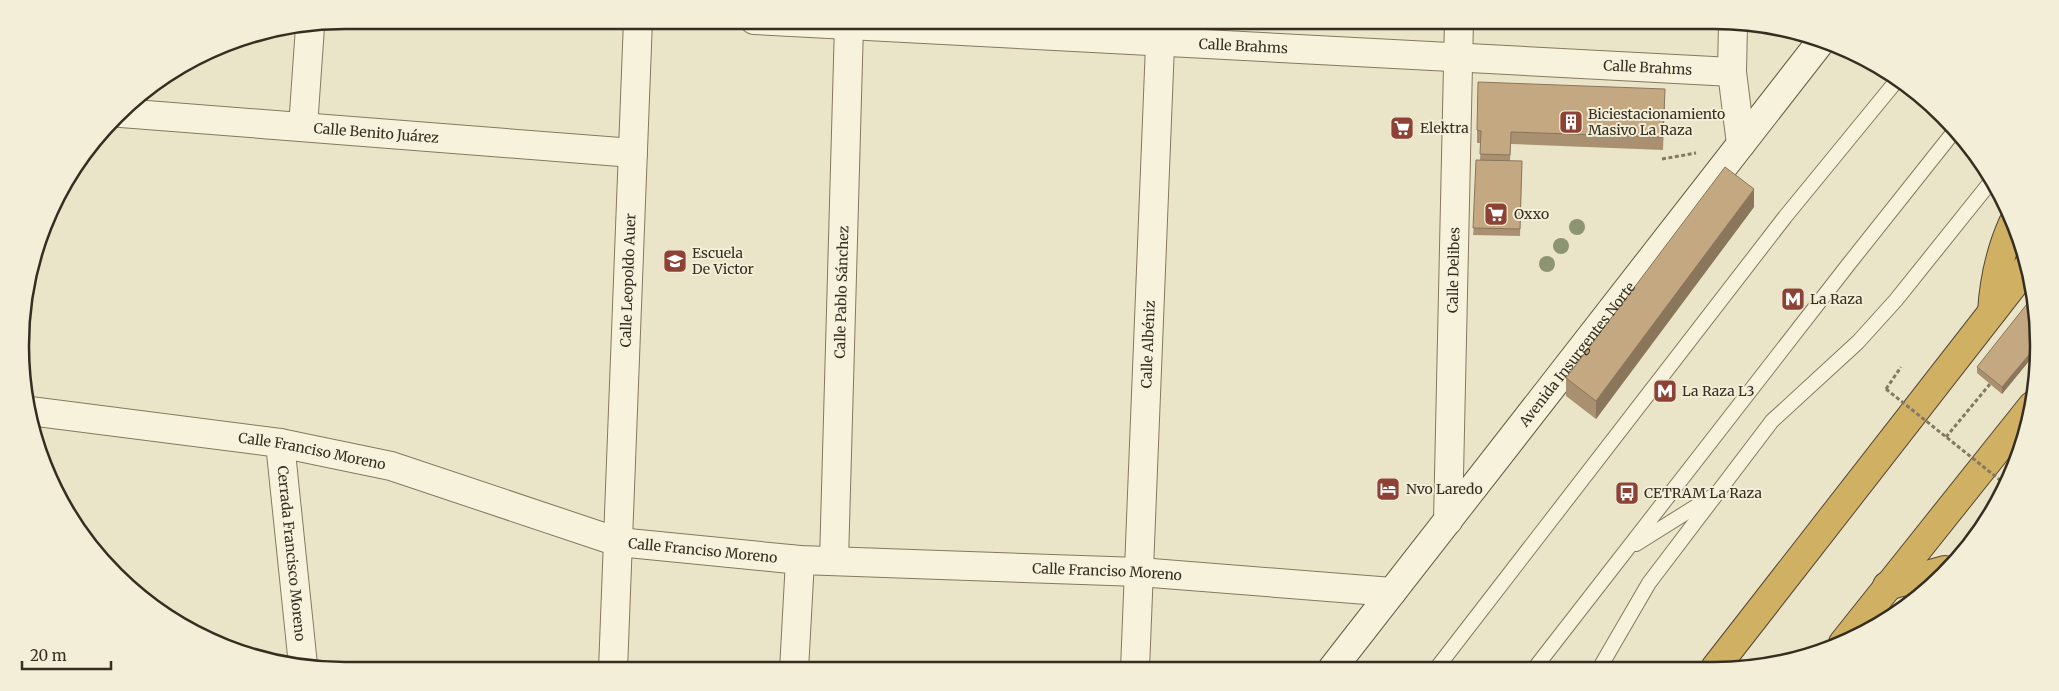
<svg xmlns="http://www.w3.org/2000/svg" width="2059" height="691" font-family="Merriweather,serif">
<style>
.lines{fill:none;stroke-linecap:round;stroke-linejoin:round}
.lane-casing{stroke:#84785f;stroke-width:16}
.street-casing{stroke:#84785f;stroke-width:30}
.secondary-casing{stroke:#665a42;stroke-width:30}
.highway-casing{stroke:#534633;stroke-width:30}
.path{stroke:#84785f;stroke-width:3;stroke-dasharray:4 2.5;stroke-linecap:butt}
.lane{stroke:#f6f2db;stroke-width:14}
.street{stroke:#f6f2db;stroke-width:28}
.secondary{stroke:#f6f2db;stroke-width:28}
.highway{stroke:#d0b063;stroke-width:28}
.path-bridge{stroke:#84785f;stroke-width:3;stroke-dasharray:4 2.5;stroke-linecap:butt}
.tree{fill:#8d9471}
.wall{fill:#a99070}
.shaded-wall{fill:#89765b}
.building{fill:#c4a882;stroke:#89765b}
.labels{text-anchor:middle;dominant-baseline:central;stroke-width:4;stroke-linejoin:round;paint-order:stroke}
.street-label{font-size:14px;fill:#362f21;stroke:#f2eed7}
.poi-label{font-size:14px;fill:#362f21;stroke:#f2eed7;text-anchor:start}
.rim{fill:none;stroke:#362f21;stroke-width:2.5}
</style>
<rect width="100%" height="100%" fill="#eae5c8"/>
<g class="lines">
<!-- lane casing -->
<g class="lane-casing">
<g id="lane">
<path d="M1636,544L1711,497"/>
<path d="M1436,669L1785,217L1898,79"/>
<path d="M1534,669L1848,265L1956,129"/>
<path d="M1599,669L1649,583L1772,421L1858,342L1896,300L1993,179"/>
</g>
</g>
<!-- street casing -->
<g class="street-casing">
<g id="street">
<path id="s1" d="M754,20L1732,72"/>
<path d="M1733,23L1732,72L1741,144"/>
<path id="s2" d="M121,113L633,153"/>
<path d="M303,127L310,27"/>
<path id="s3" d="M30,411L280,443L391,466L618,542L800,560L1139,572L1392,592"/>
<path id="s4" d="M280,443L303,665"/>
<path id="s5" d="M1448,521L1459,20"/>
<path id="s6" d="M834,561L849,25"/>
<path id="s7" d="M1135,669L1161,20"/>
<path id="s8" d="M613,670L638,20"/>
<path d="M794,670L800,560"/>
</g>
</g>
<!-- secondary casing -->
<g class="secondary-casing">
<g id="secondary">
<path id="s9" d="M1332,669L1822,40"/>
</g>
</g>
<!-- highway casing -->
<g class="highway-casing">
<g id="highway">
<path d="M1992,312C1994,279 2000,252 2013,223"/>
<path d="M1887,586L1945,570"/>
<path d="M1843,643L2032,406"/>
<path d="M1715,668L2028,266"/>
</g>
</g>
<!-- path -->
<g class="path">
<path d="M1662,159L1696,153"/>
<path d="M1886,389L1901,367"/>
<path d="M1946,437L1990,384"/>
</g>
<!-- lane -->
<use href="#lane" class="lane"/>
<!-- street -->
<use href="#street" class="street"/>
<!-- secondary -->
<use href="#secondary" class="secondary"/>
<!-- highway -->
<use href="#highway" class="highway"/>
<!-- path-bridge -->
<path class="path-bridge" d="M1886,389L2005,484"/>
</g>
<!-- trees -->
<g class="tree">
<circle cx="1577" cy="227" r="8"/>
<circle cx="1561" cy="246" r="8"/>
<circle cx="1547" cy="264" r="8"/>
</g>
<!-- wall -->
<g class="wall">
<path d="M1665,102L1663,150L1511,144L1510,161H1522L1520,236L1473,235L1480,160L1481,143H1477V130Z"/>
<path d="M1754,207L1596,419L1566,396V378Z"/>
<path d="M2036,303L2038,350L2002,394L1977,373V367Z"/>
</g>
<!-- shaded-wall -->
<g class="shaded-wall">
<path d="M1754,189V207L1596,419V401Z"/>
<path d="M2038,344V350L2002,394V387Z"/>
</g>
<!-- building -->
<g class="building">
<path d="M1478,82L1665,89L1663,137L1511,132L1510,155L1480,154L1481,131L1477,130Z"/>
<path d="M1476,160L1522,161L1520,229L1473,228Z"/>
<path d="M1725,167L1754,189L1596,401L1566,378Z"/>
<path d="M2034,295L2036,303L2038,344L2002,387L1977,367Z"/>
</g>
<!-- icons -->
<defs>
<g id="building-square" transform="scale(1.25)"><rect x="-9" y="-9" width="18" height="18" rx="4" fill="#8d4235" stroke="#f2eed7"/><path d="M-4-6H4V6H1V3H-1V6H-4ZM-2.5-4.3h1.7v1.8h-1.7ZM.8-4.3h1.7v1.8H.8ZM-2.5-1h1.7V.8h-1.7ZM.8-1h1.7V.8H.8Z" fill="#fff"/></g>
<g id="supermarket-square" transform="scale(1.25)"><rect x="-9" y="-9" width="18" height="18" rx="4" fill="#8d4235" stroke="#f2eed7"/><path d="M-6-5.5h2.5l.6 2H6L4.5 2H-2.5L-4.4-4H-6ZM-1.5 3.2a1.3 1.3 0 1 0 .1 0ZM3 3.2a1.3 1.3 0 1 0 .1 0Z" fill="#fff"/></g>
<g id="school-square" transform="scale(1.25)"><rect x="-9" y="-9" width="18" height="18" rx="4" fill="#8d4235" stroke="#f2eed7"/><path d="M0-5L7-2L0 1L-7-2ZM-4 1L0 2.5L4 1V4Q0 6-4 4Z" fill="#fff"/></g>
<g id="metro-square" transform="scale(1.25)"><rect x="-9" y="-9" width="18" height="18" rx="4" fill="#8d4235" stroke="#f2eed7"/><path d="M-5.5 5V-5H-3L0 0L3-5H5.5V5H3V-.5L0 4L-3-.5V5Z" fill="#fff"/></g>
<g id="hotel-square" transform="scale(1.25)"><rect x="-9" y="-9" width="18" height="18" rx="4" fill="#8d4235" stroke="#f2eed7"/><path d="M-6-4.5h1.5V1H6V5H4.5V3h-9V5H-6ZM-4 0a1.8 1.8 0 1 1 3.6 0ZM.5 0V-2.5h3Q6-2.5 6 0Z" fill="#fff"/></g>
<g id="bus-square" transform="scale(1.25)"><rect x="-9" y="-9" width="18" height="18" rx="4" fill="#8d4235" stroke="#f2eed7"/><path d="M-5-6H5V4H4V6H2V4H-2V6H-4V4H-5ZM-3.5-4V0h7V-4ZM-3.5 1.2v1.5H-2V1.2ZM2 1.2v1.5H3.5V1.2Z" fill="#fff"/></g>
</defs>
<g fill-rule="evenodd">
<use href="#building-square" x="1571" y="122"/>
<use href="#supermarket-square" x="1402" y="128"/>
<use href="#supermarket-square" x="1496" y="214"/>
<use href="#school-square" x="675" y="261"/>
<use href="#metro-square" x="1793" y="299"/>
<use href="#metro-square" x="1665" y="391"/>
<use href="#hotel-square" x="1388" y="489"/>
<use href="#bus-square" x="1627" y="493"/>
</g>
<g class="labels">
<!-- street labels -->
<g class="street-label">
<text stroke="none"><textPath href="#s1" startOffset="490">Calle Brahms</textPath></text>
<text stroke="none"><textPath href="#s1" startOffset="895">Calle Brahms</textPath></text>
<text stroke="none"><textPath href="#s2" startOffset="256">Calle Benito Juárez</textPath></text>
<text stroke="none"><textPath href="#s5" startOffset="251">Calle Delibes</textPath></text>
<text stroke="none"><textPath href="#s8" startOffset="390">Calle Leopoldo Auer</textPath></text>
<text stroke="none"><textPath href="#s6" startOffset="269">Calle Pablo Sánchez</textPath></text>
<text stroke="none"><textPath href="#s7" startOffset="325">Calle Albéniz</textPath></text>
<text stroke="none"><textPath href="#s9" startOffset="399">Avenida Insurgentes Norte</textPath></text>
<text stroke="none"><textPath href="#s3" startOffset="285">Calle Franciso Moreno</textPath></text>
<text stroke="none"><textPath href="#s3" startOffset="690">Calle Franciso Moreno</textPath></text>
<text stroke="none"><textPath href="#s4" startOffset="111">Cerrada Francisco Moreno</textPath></text>
<text stroke="none"><textPath href="#s3" startOffset="1095">Calle Franciso Moreno</textPath></text>
</g>
<!-- poi labels -->
<g class="poi-label">
<text x="1588" y="114">Biciestacionamiento<tspan x="1588" dy="16">Masivo La Raza</tspan></text>
<text x="1420" y="128">Elektra</text>
<text x="1514" y="214">Oxxo</text>
<text x="692" y="253">Escuela<tspan x="692" dy="16">De Victor</tspan></text>
<text x="1810" y="299">La Raza</text>
<text x="1682" y="391">La Raza L3</text>
<text x="1406" y="489">Nvo Laredo</text>
<text x="1644" y="493">CETRAM La Raza</text>
</g>
</g>
<!-- crop -->
<path d="M0 0H2059V691H0ZM345 29H1714A316 316 0 0 1 2030 345V346A316 316 0 0 1 1714 662H345A316 316 0 0 1 29 346V345A316 316 0 0 1 345 29Z" fill="#f2eed7" fill-rule="evenodd"/>
<path class="rim" d="M345 29H1714A316 316 0 0 1 2030 345V346A316 316 0 0 1 1714 662H345A316 316 0 0 1 29 346V345A316 316 0 0 1 345 29Z"/>
<!-- scale -->
<path d="M22 661v8h89v-8" fill="none" stroke="#362f21" stroke-width="2.5"/>
<text x="30" y="661" font-size="15" fill="#362f21" stroke="#f2eed7" stroke-width="4" paint-order="stroke">20 m</text>
</svg>
